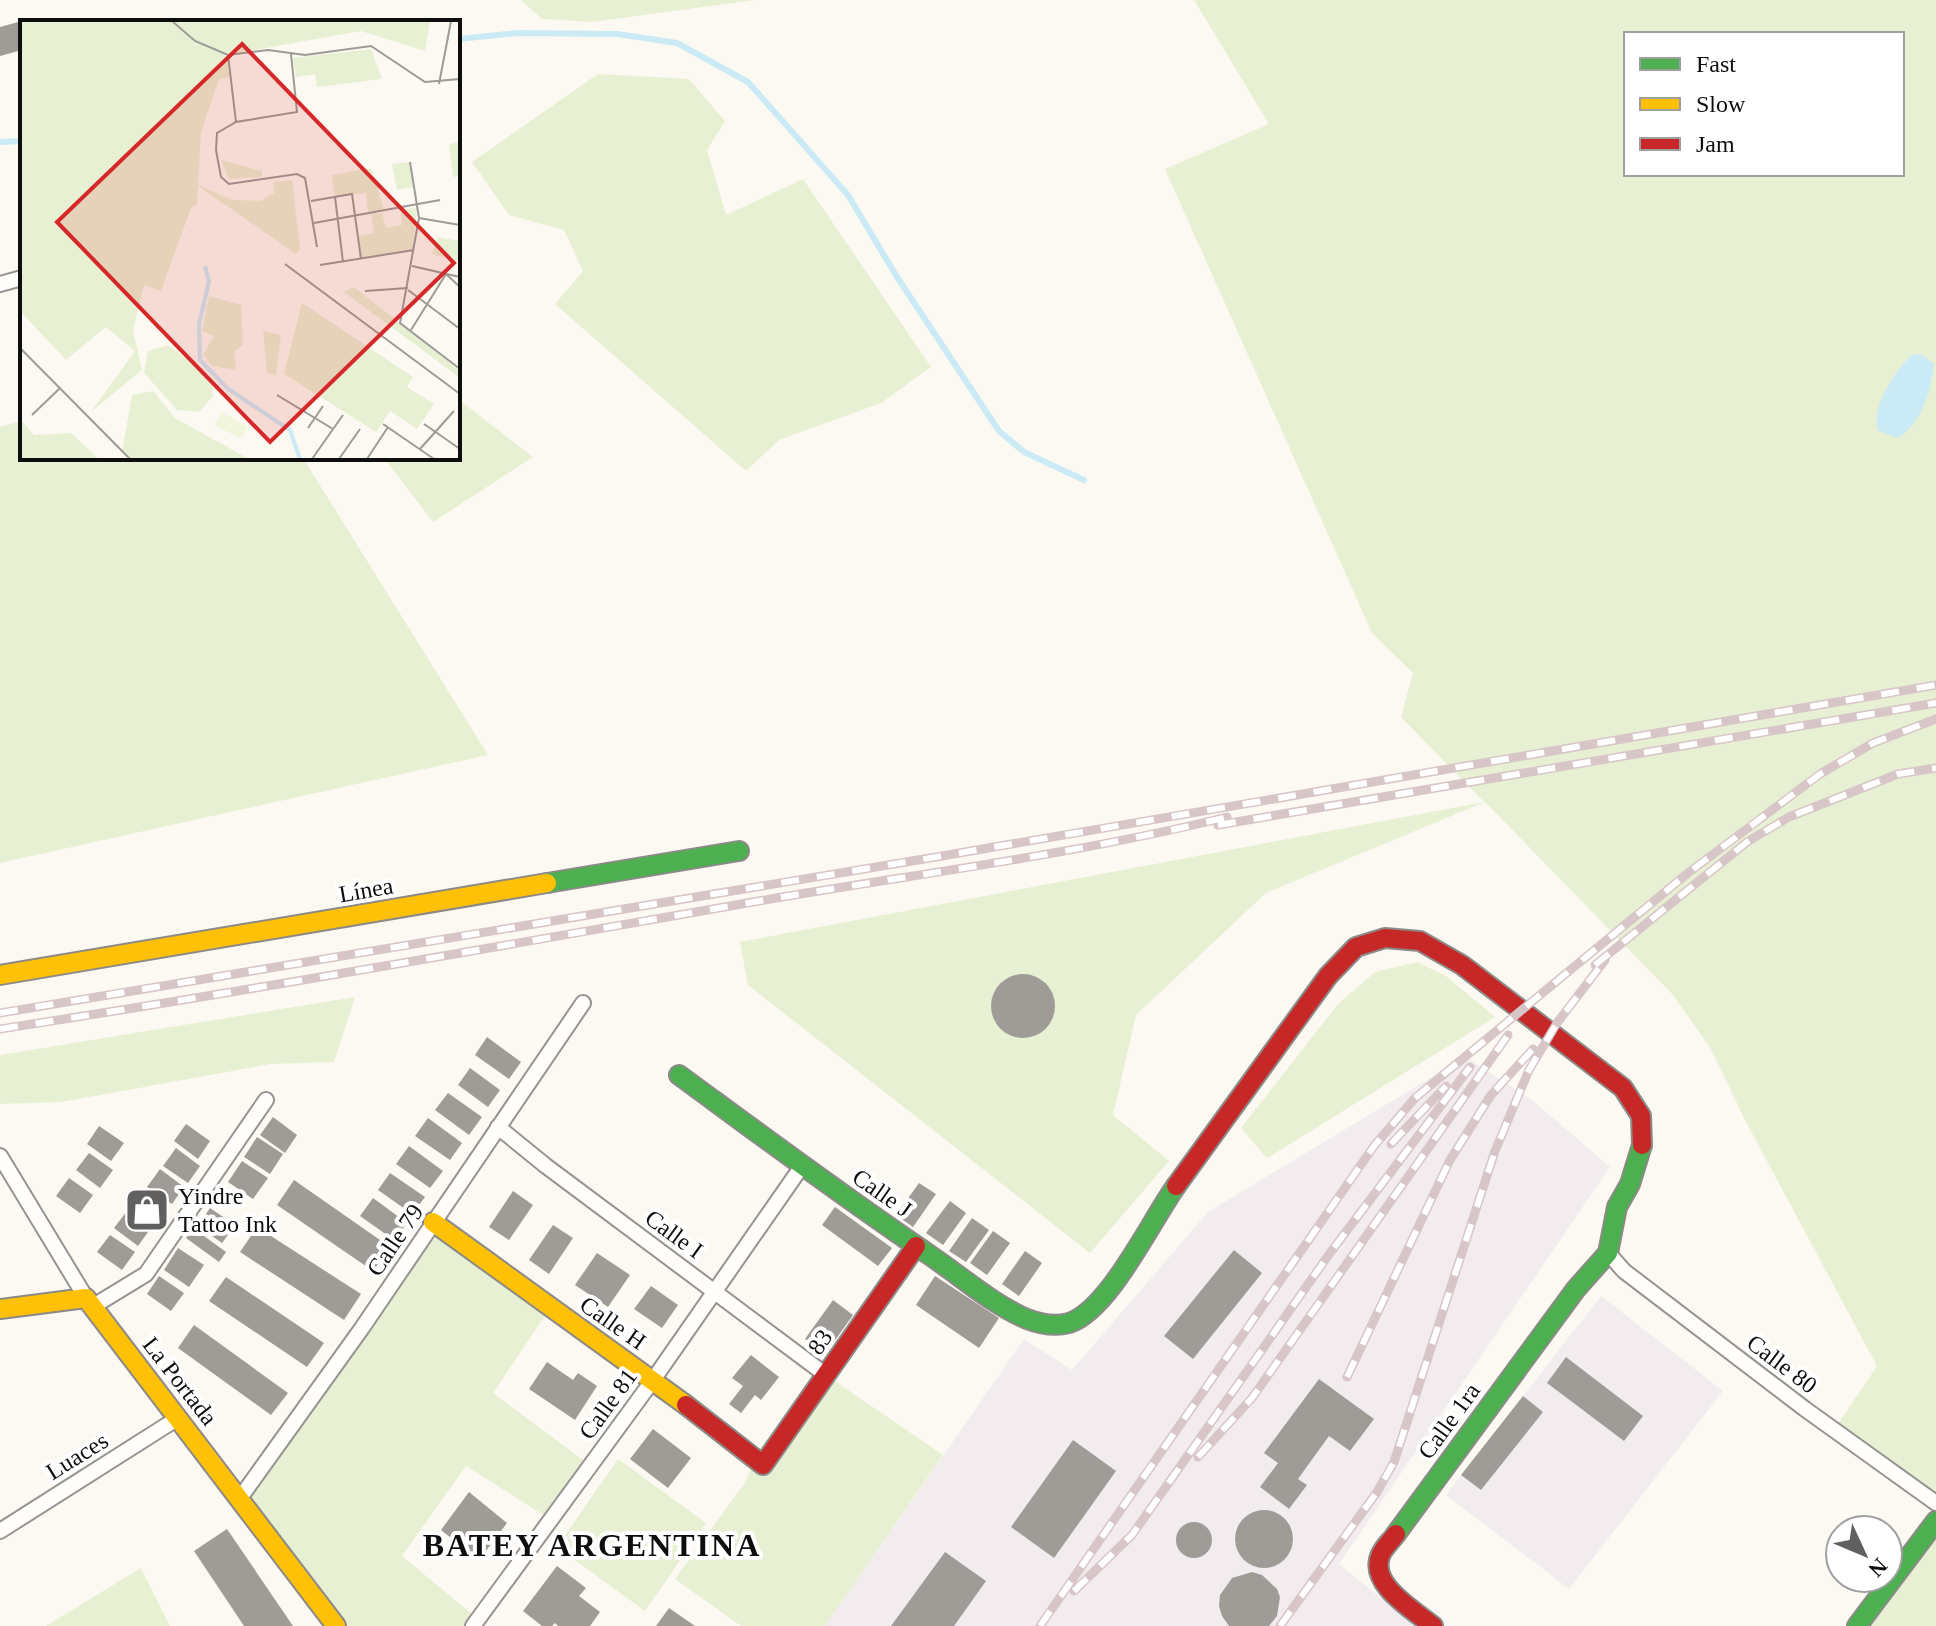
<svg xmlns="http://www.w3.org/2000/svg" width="1936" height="1626" font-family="'Times New Roman',serif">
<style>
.industrial{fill:#f2ecef}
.green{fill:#e8f0d3;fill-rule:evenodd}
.water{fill:#caeaf5}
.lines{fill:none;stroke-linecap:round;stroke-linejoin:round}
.stream{stroke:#caeaf5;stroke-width:6}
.building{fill:#9f9c98}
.street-casing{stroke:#959491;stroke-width:18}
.fast-casing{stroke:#8c8a87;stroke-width:22}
.slow-casing{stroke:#8c8a87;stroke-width:22}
.jam-casing{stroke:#8c8a87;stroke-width:22}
.street{stroke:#fffefd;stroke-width:14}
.fast{stroke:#4caf50;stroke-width:18}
.slow{stroke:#ffc107;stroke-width:18}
.jam{stroke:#c62828;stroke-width:18}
.rail-casing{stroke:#d7c5c7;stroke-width:9}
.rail{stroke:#fff;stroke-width:6;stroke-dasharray:18;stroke-linecap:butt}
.labels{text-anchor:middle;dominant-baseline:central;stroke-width:8;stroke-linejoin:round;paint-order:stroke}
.street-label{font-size:24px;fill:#0e0e0e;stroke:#fff}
.poi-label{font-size:24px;fill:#0e0e0e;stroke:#fff;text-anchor:start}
.district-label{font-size:32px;font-weight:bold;letter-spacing:2px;fill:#0e0e0e;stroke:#fff}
.inset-river{fill:none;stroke:#caeaf5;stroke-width:4}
.inset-road{fill:none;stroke:#9d9b97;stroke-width:2}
.view{fill:#d62828;fill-opacity:0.15;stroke:#d62828;stroke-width:4}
.inset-edge{fill:none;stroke:#0e0e0e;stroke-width:4}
</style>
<rect width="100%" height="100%" fill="#fcf9f2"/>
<!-- industrial -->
<g class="industrial">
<path d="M1465,1057L1531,1099L1610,1167L1339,1564L1415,1626H825L1024,1339L1072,1370L1208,1212Z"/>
<path d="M1601,1296L1723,1391L1569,1589L1446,1495Z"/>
</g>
<!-- green -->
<g class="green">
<path d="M521,0H755L592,22L542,19Z"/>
<path d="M1194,0H1936V1502L1838,1424L1877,1366L1746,1122L1711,1049L1673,995L1485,802L1266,893L1136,1015L1113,1115L1169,1161L1090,1253L748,985L740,942L1484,802L1401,717L1413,673L1372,633L1165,169L1269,124ZM1626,34H1902V174H1626Z"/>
<path d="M598,74L689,79L725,121L707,150L726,215L803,179L931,367L881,403L779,440L746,471L555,304L583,271L564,230L509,215L472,162Z"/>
<path d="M458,399L533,457L433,522L384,458H458Z"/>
<path d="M22,421V458H303L488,755L0,863V427Z"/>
<path d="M1417,962L1446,976L1495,1017L1267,1158L1241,1128L1338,1004L1375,972Z"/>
<path d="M355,997L334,1062L271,1064L62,1102L0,1104V1055Z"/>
<path d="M433,1222L550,1308L493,1393L590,1465L550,1519L466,1466L402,1556L478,1619L473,1626H336L240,1498Z"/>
<path d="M826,1375L943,1455L825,1626H741L675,1579L744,1484L756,1458Z"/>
<path d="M618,1459L706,1523L645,1611L557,1547Z"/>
<path d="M1936,1522V1626H1867Z"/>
<path d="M141,1568L170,1626H46Z"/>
</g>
<!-- water -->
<path class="water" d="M1921,354L1934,364C1931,392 1922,422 1898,438L1878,431C1870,408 1895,370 1912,355Z"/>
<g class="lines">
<!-- stream -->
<g class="stream">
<path d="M458,39L518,33L617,34L677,43L748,82L848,195L897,277L999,431L1024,452L1084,480"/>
<path d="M0,142L22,141"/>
</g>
</g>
<!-- building -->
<g class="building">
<path d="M22,21V50L0,56V27Z"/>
<circle cx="1023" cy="1006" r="32"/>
<path d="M487,1037L521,1062L509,1079L475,1055Z"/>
<path d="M470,1068L500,1090L488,1107L458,1085Z"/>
<path d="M448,1093L482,1117L469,1135L435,1110Z"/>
<path d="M273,1117L297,1135L285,1153L260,1135Z"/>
<path d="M428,1118L462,1143L450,1160L415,1136Z"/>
<path d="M186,1124L210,1141L198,1159L174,1141Z"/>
<path d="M99,1126L124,1143L111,1161L87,1144Z"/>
<path d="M257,1137L283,1154L270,1174L244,1157Z"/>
<path d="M409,1146L443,1171L430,1188L396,1164Z"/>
<path d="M176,1148L200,1166L188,1183L163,1166Z"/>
<path d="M89,1153L113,1170L100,1188L76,1170Z"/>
<path d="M242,1161L268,1178L253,1199L228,1182Z"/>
<path d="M160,1169L184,1187L172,1204L147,1187Z"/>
<path d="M390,1173L425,1197L412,1214L378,1190Z"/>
<path d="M69,1178L93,1195L80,1213L56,1196Z"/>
<path d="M294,1180L390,1247L373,1271L277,1205Z"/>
<path d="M919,1183L936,1194L913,1227L896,1215Z"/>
<path d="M141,1191L166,1209L153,1227L129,1209Z"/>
<path d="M513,1191L533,1205L509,1240L489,1227Z"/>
<path d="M373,1198L407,1223L394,1240L360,1216Z"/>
<path d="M950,1201L966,1213L943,1245L926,1233Z"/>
<path d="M835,1207L892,1248L878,1266L822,1225Z"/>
<path d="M210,1208L235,1225L222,1243L198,1226Z"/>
<path d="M127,1211L151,1228L138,1246L114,1228Z"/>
<path d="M972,1218L989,1230L966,1262L949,1251Z"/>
<path d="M553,1225L573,1238L549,1274L529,1260Z"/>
<path d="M257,1227L361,1294L344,1320L240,1252Z"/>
<path d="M193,1228L226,1252L219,1262L186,1238Z"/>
<path d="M993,1231L1010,1243L987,1275L970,1263Z"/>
<path d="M110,1235L135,1252L122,1270L97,1252Z"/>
<path d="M178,1248L204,1265L189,1287L164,1270Z"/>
<path d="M1234,1250L1262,1273L1193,1359L1164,1336Z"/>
<path d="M1025,1251L1042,1263L1019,1296L1002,1284Z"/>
<path d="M597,1253L630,1275L608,1307L575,1285Z"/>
<path d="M159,1276L184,1293L171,1311L147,1294Z"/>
<path d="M935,1276L999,1318L979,1348L916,1305Z"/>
<path d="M226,1277L324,1343L307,1367L209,1301Z"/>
<path d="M651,1286L678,1305L662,1328L634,1309Z"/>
<path d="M833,1300L853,1315L826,1353L805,1339Z"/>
<path d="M194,1325L288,1393L271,1415L178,1348Z"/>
<path d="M751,1355L779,1377L761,1400L755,1395L741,1413L729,1404L743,1386L732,1378Z"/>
<path d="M1566,1357L1643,1416L1624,1441L1547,1383Z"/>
<path d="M547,1362L573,1380L578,1373L597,1386L575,1420L529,1389Z"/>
<path d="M1319,1379L1374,1419L1350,1451L1329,1436L1298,1479L1307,1485L1289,1509L1260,1487L1278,1463L1264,1453Z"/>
<path d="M1523,1396L1543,1412L1481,1490L1461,1475Z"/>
<path d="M653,1429L691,1458L668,1488L630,1459Z"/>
<path d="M1073,1440L1116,1471L1054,1558L1011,1527Z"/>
<path d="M469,1492L507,1523L479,1560L441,1530Z"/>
<circle cx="1264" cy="1539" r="29"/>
<circle cx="1194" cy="1540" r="18"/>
<path d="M227,1529L293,1626H244L194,1551Z"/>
<path d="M945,1552L986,1581L954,1626H891Z"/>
<path d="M557,1566L586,1588L579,1596L600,1612L590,1626H558L555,1623L552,1626H542L523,1611Z"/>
<path d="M1252,1572L1262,1575L1277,1589L1280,1597L1277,1616L1269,1626H1229L1222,1616L1219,1606L1220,1595L1232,1578Z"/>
<path d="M669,1608L695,1626H656Z"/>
</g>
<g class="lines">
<!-- street casing -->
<g class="street-casing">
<g id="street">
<path d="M0,284L22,278"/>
<path d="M498,1127L546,1166L826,1375"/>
<path d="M0,1156L86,1298"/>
<path d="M1608,1253L1624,1271L1805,1409L1936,1503"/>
<path d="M92,1307L146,1274L266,1100"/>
<path d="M240,1498L362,1328L583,1003"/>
<path d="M0,1531L178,1418"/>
<path d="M473,1626L653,1380L802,1166"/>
</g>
</g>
<!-- fast casing -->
<g class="fast-casing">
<g id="fast">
<path d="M547,883L739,851"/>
<path d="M679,1075C762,1136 845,1198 931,1256C962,1277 992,1304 1027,1319C1040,1324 1055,1327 1069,1323C1109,1310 1151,1221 1176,1186"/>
<path d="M1396,1534L1576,1289L1608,1253L1617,1207L1630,1184L1642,1145"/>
<path d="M1857,1626L1936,1521"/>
</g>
</g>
<!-- slow casing -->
<g class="slow-casing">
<g id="slow">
<path d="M0,975L547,883"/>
<path d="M433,1222L686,1405"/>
<path d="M0,1309L86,1298L336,1626"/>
</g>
</g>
<!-- jam casing -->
<g class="jam-casing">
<g id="jam">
<path d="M1176,1186L1328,976L1356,947L1385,938L1420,941L1462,965L1623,1088L1641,1116L1642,1145"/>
<path d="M686,1405L763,1465L916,1246"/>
<path d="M1396,1534C1392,1540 1384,1547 1381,1554C1367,1584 1414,1610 1433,1626"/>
</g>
</g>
<!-- street -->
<use href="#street" class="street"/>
<!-- fast -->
<use href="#fast" class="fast"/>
<!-- slow -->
<use href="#slow" class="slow"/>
<!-- jam -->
<use href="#jam" class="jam"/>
<!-- rail casing -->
<g class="rail-casing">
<g id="rail">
<path d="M1218,825L1936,703"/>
<path d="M1595,965L1747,842L1789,817L1898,774L1936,768"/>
<path d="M0,1013L942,856L1936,685"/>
<path d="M0,1029C254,990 506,945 759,901C915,874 1073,855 1227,817"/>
<path d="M1391,1144L1446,1086"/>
<path d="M1347,1377L1450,1160L1491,1095L1533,1049"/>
<path d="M1198,1457L1252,1398L1508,1035"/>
<path d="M1074,1591L1132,1535L1330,1253L1470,1067"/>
<path d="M1040,1626L1374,1146L1415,1098L1688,873L1820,774L1873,743L1936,719"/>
<path d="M1280,1626L1377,1492L1394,1462L1495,1151L1529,1070L1557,1023L1605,960"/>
</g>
</g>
<!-- rail -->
<use href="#rail" class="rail"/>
</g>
<!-- icons -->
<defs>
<g id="shop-square" transform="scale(2.3)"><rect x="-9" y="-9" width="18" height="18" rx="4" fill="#61605e" stroke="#fff"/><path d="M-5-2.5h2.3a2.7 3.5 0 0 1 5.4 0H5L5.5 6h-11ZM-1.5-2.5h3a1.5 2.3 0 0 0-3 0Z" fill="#fff"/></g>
</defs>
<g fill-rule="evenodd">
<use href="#shop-square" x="147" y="1210"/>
</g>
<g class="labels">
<!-- street labels -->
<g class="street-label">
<text transform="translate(366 890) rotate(-10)">Línea</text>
<text transform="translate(882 1193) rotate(35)">Calle J</text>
<text transform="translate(674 1234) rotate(36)">Calle I</text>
<text transform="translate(395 1240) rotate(-56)">Calle 79</text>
<text transform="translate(613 1323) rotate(35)">Calle H</text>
<text transform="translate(820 1342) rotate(-55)">83</text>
<text transform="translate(1782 1364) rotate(37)">Calle 80</text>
<text transform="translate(180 1381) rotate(52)">La Portada</text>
<text transform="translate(608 1404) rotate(-54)">Calle 81</text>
<text transform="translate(1449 1421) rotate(-54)">Calle 1ra</text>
<text transform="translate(77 1456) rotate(-32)">Luaces</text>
</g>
<!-- poi labels -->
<g class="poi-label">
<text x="178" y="1196">Yindre<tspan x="178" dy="28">Tattoo Ink</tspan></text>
</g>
<!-- district labels -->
<g class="district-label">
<text x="592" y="1545">BATEY ARGENTINA</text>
</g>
</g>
<!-- overview -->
<g transform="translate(20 20)">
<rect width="440" height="440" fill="#fcf9f2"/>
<path d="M0,1H410L405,31L341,11L208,35L210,57L199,59L181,112L178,165L212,180L240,181L254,173L253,162L272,160L280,229L276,234L178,166L177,184L171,188L141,271L124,265L113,310L122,350L71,392L115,331L86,307L46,340L0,291ZM351,29L362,59L297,67L295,54L276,57L273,38ZM440,122V156L433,157L429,124ZM201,140L242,151V157L209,159ZM390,142L393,167L377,170L372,144ZM351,148L364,189L348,192L346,173L315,177L312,155ZM397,188L393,230L341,239L338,216L354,213L351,194L362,193L366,208L382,205L381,190ZM418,217L440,221V241L412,234ZM334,267L440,351V358L324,272ZM189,276L221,285L223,325L214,332L216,350L192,346L183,335L194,316L182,311ZM282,283L393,357L387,367L414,384L397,409L370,391L356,412L264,354ZM243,311L261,315L256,356L247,352ZM148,325L192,358L193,376L179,392L157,390L124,353L128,331ZM133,371L155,398L229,439H112L102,432L112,375ZM0,399L14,415L51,413L79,439H0Z" fill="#e8f0d3"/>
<path d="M202,392L227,407L222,419L194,405Z" fill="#f0f5dc"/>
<path class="inset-river" d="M185,246L189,261L179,304L180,340L208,369L270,410L280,439"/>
<path class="inset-road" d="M152,1L175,21L208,35L248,30L285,35L351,26L405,62L440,59M271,34L277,92L216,102L197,113L196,130L201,157L209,164L277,154L285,158L297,227M208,35L216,102M419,64L431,1M390,142L399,198L380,303L440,349M315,177L323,242M291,181L332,174L341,239M399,198L440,205M294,203L420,180M265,244L440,374M300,245L394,230M392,246L440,257M388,270L440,309M345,271L388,268M391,310L426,254L440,267M0,328L110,439M257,375L313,409M12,395L39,369M363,404L414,439M404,404L440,429M288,408L303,386M400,429L434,391M292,439L323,395M319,439L340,409M347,439L368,407"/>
<path class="view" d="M222,24L434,243L250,422L37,202Z"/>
<rect width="440" height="440" class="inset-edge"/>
</g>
<!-- legend -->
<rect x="1624" y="32" width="280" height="144" fill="#ffffff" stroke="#9f9f9f" stroke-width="2"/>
<rect x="1640" y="58" width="40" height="12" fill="#4caf50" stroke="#9f9f9f" stroke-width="2"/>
<text x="1696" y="72" font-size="24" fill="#0e0e0e">Fast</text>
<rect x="1640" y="98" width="40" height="12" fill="#ffc107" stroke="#9f9f9f" stroke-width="2"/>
<text x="1696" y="112" font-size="24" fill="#0e0e0e">Slow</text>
<rect x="1640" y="138" width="40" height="12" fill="#c62828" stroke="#9f9f9f" stroke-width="2"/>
<text x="1696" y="152" font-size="24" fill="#0e0e0e">Jam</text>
<!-- north arrow -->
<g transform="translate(1864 1554) rotate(134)"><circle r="38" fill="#ffffff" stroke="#9f9f9f" stroke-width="2"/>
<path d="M0-6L14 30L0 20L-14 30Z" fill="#61605e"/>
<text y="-12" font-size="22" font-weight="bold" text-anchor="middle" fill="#0e0e0e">N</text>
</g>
</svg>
